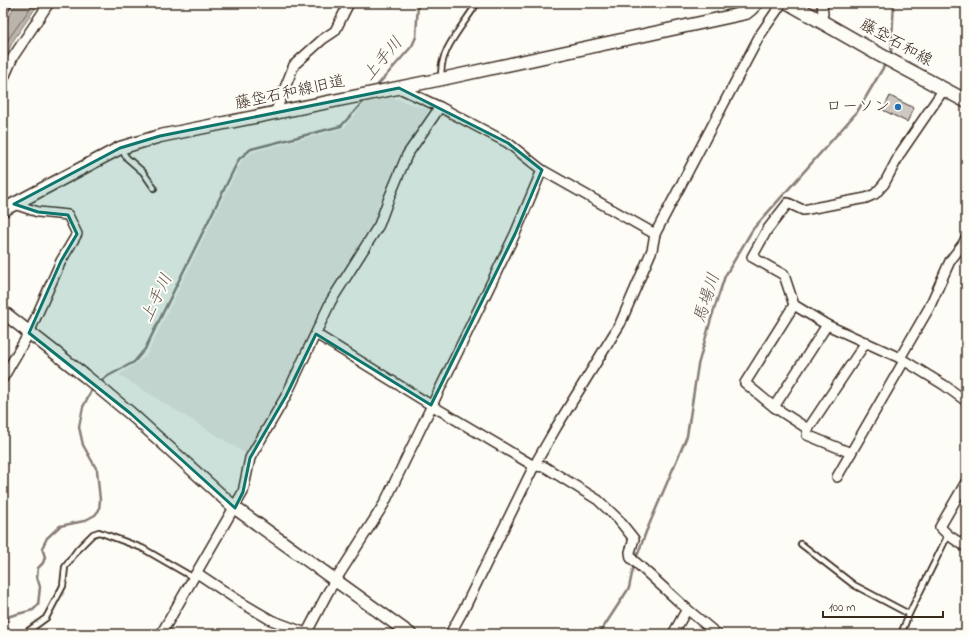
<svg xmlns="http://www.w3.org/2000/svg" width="969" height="637" font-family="'Indie Flower','Klee One',sans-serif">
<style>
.built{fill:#efece7}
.water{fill:#bbb4ad;stroke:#887d74}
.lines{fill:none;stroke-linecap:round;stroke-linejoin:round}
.shore{stroke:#6e6157;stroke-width:1}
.stream{stroke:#887d74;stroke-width:2.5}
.building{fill:#cdc8c2;stroke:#3b2a1e}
.service-casing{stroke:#3b2a1e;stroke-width:8}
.minor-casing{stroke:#3b2a1e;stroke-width:12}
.tertiary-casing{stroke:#3b2a1e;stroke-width:15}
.secondary-casing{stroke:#3b2a1e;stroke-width:16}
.service{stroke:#fdfcf7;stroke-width:4.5}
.minor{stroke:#fdfcf7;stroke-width:9}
.tertiary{stroke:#fdfcf7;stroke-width:12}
.secondary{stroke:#fdfcf7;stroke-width:13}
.marked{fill:#0f766e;fill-opacity:0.2;stroke:#0f766e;stroke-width:3;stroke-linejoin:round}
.poi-dot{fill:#1f6fb2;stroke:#fdfcf7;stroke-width:1.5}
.labels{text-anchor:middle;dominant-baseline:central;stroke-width:4;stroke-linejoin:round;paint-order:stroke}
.street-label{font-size:16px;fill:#3b2a1e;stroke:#fdfcf7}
.poi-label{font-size:16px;fill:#3b2a1e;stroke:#fdfcf7;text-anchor:end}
.water-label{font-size:17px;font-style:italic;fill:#615349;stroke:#fdfcf7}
</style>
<rect width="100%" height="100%" fill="#fdfcf7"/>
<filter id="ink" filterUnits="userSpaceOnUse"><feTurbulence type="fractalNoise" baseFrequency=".025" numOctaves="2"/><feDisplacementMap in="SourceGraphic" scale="8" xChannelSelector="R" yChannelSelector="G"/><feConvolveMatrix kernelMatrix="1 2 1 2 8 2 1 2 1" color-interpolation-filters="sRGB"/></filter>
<g filter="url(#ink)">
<!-- built -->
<path class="built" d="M387,96L430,110L402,158L375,225L336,287L310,335L283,397L248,455L119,375L146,356L242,160L253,152L344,128L366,102Z"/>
<!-- water -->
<path class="water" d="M16,3H39L13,41L3,63V27Z"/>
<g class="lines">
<!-- shore -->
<path class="shore" d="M3,53L9,38L34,3"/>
<!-- stream -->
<g class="stream">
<path d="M891,55L894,3"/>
<path d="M375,88L412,46L416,37L418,3"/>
<path d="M99,383L108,376L134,362L145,349L239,159L251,149L341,126L366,99"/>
<path d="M636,559L646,532L687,436L698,365L711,319L725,276L753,229L857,112L886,63"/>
<path d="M3,626L10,616L33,610L38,605L40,587L37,577L38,568L43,563L45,557L42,548L47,538L60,526L84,521L95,515L99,510L100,500L97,470L83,445L79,427L83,407L93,387"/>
<path d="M599,634L629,588L634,564"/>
</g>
</g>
<!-- building -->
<path class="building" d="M890,96L914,108L907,122L883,110Z"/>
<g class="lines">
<!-- service casing -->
<g class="service-casing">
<g id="service">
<path d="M442,79C436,53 465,24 477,3"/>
<path d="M120,148L127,158L143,172L154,188"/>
<path d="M801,544L854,585L909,614"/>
<path d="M27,634L28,631L46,618L63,586L65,567L78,549L93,534L99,532L142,548L194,578"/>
<path d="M901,634L909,614L948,535"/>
</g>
</g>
<!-- minor casing -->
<g class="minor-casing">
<g id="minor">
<path d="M3,10L7,3"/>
<path d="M820,21L823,14L822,3"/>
<path d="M3,80L13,57L49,3"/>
<path d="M399,88L440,107L508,143L542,170L655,234"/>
<path d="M944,89L901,152L884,184L875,194L866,198L803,210L788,203L767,230L752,257L784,275L794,305L827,325L900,358L944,385L966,401"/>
<path d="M275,113L294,65L323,39L335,31L349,3"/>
<path d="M794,305L745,383L774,407L808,429"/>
<path d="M316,334L431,405L534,466L545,467L598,500L618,519L634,539L630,552L631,558L687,609L717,634"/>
<path d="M900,358L929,308L950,261L963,244L966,238"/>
<path d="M3,378L29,333L61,261L77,234L68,215L38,212L14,204"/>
<path d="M774,407L827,325"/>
<path d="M851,453L807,435L808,429L866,342"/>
<path d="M837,477L904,361"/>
<path d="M966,482L940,527L948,535L966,547"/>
<path d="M197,573L242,603L271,620L306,633"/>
<path d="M161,634L243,492L250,458L286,396L331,301L379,225L389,198L407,155L440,107"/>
<path d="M306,634L328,592L384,504L515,234L542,170"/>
<path d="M450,634L466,605L534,466L557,426L620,324L652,250L655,234L760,35L782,3"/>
<path d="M673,634L687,609"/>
</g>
</g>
<!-- tertiary casing -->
<g class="tertiary-casing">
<g id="tertiary">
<path d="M3,210L120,148L160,136L442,79L746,13L751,9L757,3"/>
<path d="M3,312L85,376L130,413L235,508L410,634"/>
</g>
</g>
<!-- secondary casing -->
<g class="secondary-casing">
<path id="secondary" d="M789,3L880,55L966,101"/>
</g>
<!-- service -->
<use href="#service" class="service"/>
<!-- minor -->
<use href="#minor" class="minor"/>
<!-- tertiary -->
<use href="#tertiary" class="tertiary"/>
<!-- secondary -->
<use href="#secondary" class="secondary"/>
</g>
</g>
<!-- marked area -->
<path class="marked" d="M399,88L508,143L542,170L515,234L431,405L316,334L286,396L250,458L243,492L235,508L130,413L29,333L61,261L77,234L68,215L38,212L14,204L120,148L160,136Z"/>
<!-- markers -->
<circle class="poi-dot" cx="898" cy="107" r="4"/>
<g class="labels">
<!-- street labels -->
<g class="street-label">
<text transform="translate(896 43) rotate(29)">藤垈石和線</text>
<text transform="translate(290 93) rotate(-12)">藤垈石和線旧道</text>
</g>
<!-- poi labels -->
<g class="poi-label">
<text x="890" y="107">ローソン</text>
</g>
<!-- water labels -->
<g class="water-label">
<text transform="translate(383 59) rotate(-50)">上手川</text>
<text transform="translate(157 298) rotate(-64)">上手川</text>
<text transform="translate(707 298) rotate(-72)">馬場川</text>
</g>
</g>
<!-- margin -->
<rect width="969" height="637" fill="none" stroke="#fdfcf7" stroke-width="16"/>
<rect x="8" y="8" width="953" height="621" fill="none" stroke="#3b2a1e" stroke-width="1.5" filter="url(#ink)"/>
<!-- scale -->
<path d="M823 611v6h120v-6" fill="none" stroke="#3b2a1e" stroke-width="2"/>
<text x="829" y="611" font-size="12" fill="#3b2a1e" stroke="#fdfcf7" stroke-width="3" paint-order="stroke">100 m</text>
</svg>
